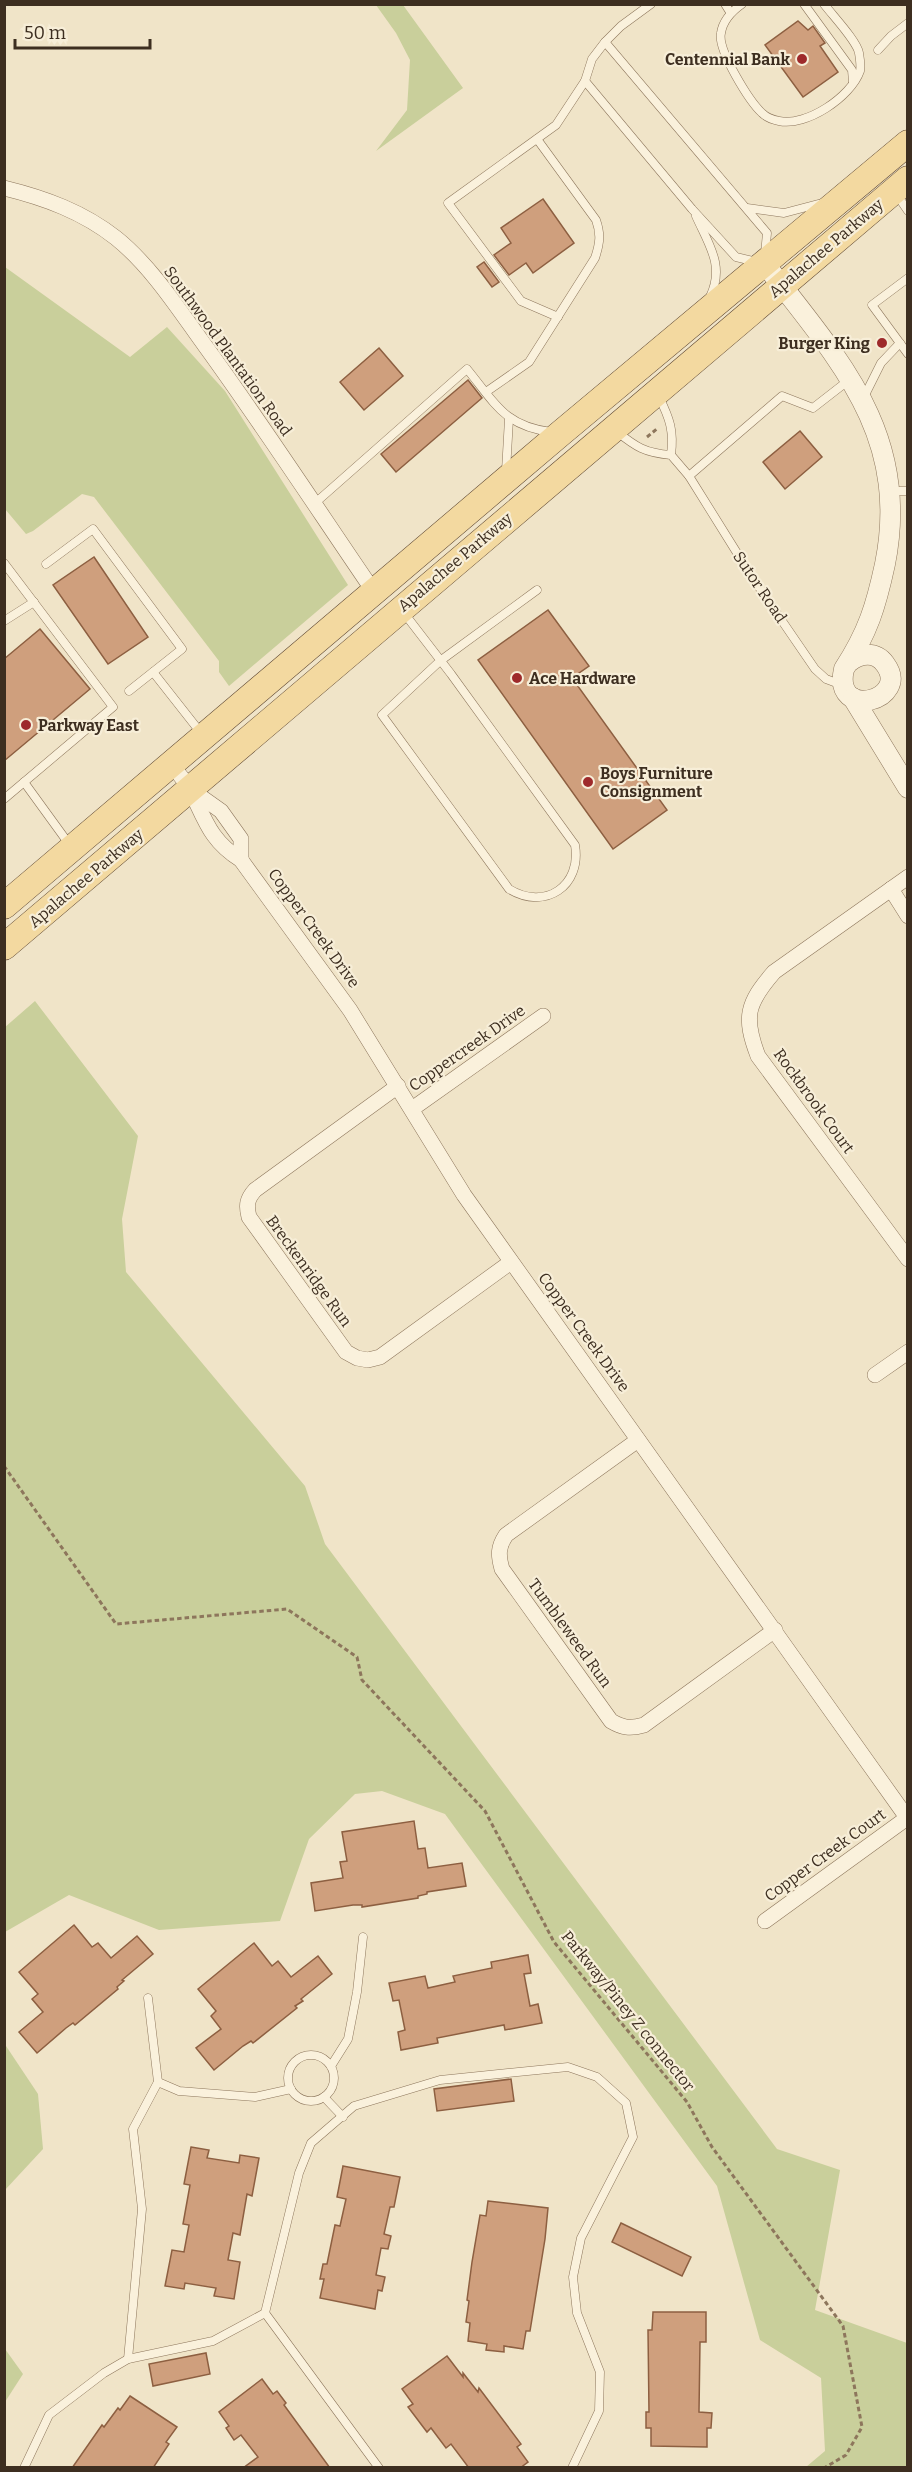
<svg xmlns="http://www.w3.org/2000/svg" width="912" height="2472" font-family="Bitter,serif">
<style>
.green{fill:#c9cf9b}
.building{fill:#cf9f7d;stroke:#8d5f41;stroke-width:1.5}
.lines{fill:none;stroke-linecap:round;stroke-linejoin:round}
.service-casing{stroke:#8d765c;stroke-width:9}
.minor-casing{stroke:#8d765c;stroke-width:16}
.tertiary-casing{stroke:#8d765c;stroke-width:21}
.primary-casing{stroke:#5b4430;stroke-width:27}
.path{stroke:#8d765c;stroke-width:3;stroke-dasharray:4.5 3;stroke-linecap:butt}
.service{stroke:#faf1dc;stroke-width:8}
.minor{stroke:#faf1dc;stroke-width:15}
.tertiary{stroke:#faf1dc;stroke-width:20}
.primary{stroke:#f3d9a0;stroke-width:26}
.poi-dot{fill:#9e2a2b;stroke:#f7eed8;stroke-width:2}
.labels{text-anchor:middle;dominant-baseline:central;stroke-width:4.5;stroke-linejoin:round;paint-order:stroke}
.poi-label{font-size:16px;font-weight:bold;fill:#3d2e20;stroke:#f7eed8;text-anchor:start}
.street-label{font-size:16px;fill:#3d2e20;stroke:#f7eed8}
</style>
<rect width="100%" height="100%" fill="#f0e4c8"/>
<!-- green -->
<g class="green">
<path d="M376,5H403L463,88L376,151L407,110L410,60L396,33Z"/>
<path d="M5,267L130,357L167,327L225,391L348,585L229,686L219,672V661L94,497L82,494L33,531L26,534L5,509Z"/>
<path d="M35,1001L138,1136L122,1219L126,1272L305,1486L325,1544L777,2149L840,2170L815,2310L907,2343V2467H806L825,2451L821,2378L760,2340L717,2186L445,1814L382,1791L355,1794L309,1839L280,1921L159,1930L69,1895L5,1932L4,1028Z"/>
<path d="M4,2043L38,2094L43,2149L5,2190Z"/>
<path d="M5,2349L23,2374L5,2402Z"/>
</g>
<!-- building -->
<g class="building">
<path d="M798,21L808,30L813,26L825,43L820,46L838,72L803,97L765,45Z"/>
<path d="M543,199L574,243L533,273L526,263L509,275L494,255L511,243L501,228Z"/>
<path d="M484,262L499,282L492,287L477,267Z"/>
<path d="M379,348L403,376L364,410L340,382Z"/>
<path d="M468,380L482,398L396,472L381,454Z"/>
<path d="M800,431L822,457L785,489L763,462Z"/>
<path d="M94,557L148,637L108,664L53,585Z"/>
<path d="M548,610L589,666L572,678L667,810L613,849L478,660Z"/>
<path d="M40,629L90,689L4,761V659Z"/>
<path d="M414,1821L418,1849L425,1848L428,1868L462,1863L466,1886L427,1892V1894L418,1896V1898L362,1907V1905H353L315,1911L311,1883L343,1878L340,1862L347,1861L342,1832Z"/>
<path d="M74,1925L92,1947L98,1943L111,1958L137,1936L153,1954L122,1980L124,1981L117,1987L118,1989L75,2025L73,2023L66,2028L37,2053L19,2032L43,2012L32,1999L38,1994L19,1972Z"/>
<path d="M254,1943L272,1966L278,1961L291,1977L318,1956L332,1974L301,1999L303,2001L295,2006L297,2008L253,2043L251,2041L243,2046L214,2070L196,2048L221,2029L211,2016L216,2011L198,1989Z"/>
<path d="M528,1955L531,1973L524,1974L530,2006L538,2004L542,2023L505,2030L504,2025L437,2038L438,2043L401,2050L398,2032L405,2030L399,2000L393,2001L389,1983L425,1976L428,1988L455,1982L453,1976L492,1968L491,1962Z"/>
<path d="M511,2079L514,2101L437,2111L434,2089Z"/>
<path d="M191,2147L209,2150L207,2158L239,2163L240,2155L259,2158L252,2196L247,2194L240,2235L233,2233L228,2260L240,2262L234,2299L214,2296L216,2288L185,2283L184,2289L165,2286L172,2250L184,2252L189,2225L183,2224L190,2185L184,2184Z"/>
<path d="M343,2166L400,2177L394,2207H390L384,2234L391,2236L388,2249L381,2248L376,2275L385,2277L382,2291L378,2290L375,2309L320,2298L324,2279H320L323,2264H327L335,2225L340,2226L346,2199L337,2197Z"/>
<path d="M488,2201L548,2208L545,2239L530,2331H526L523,2349L504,2346V2352L486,2350L487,2344L468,2341L470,2323L466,2322L469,2301L467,2300L472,2262L480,2215L486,2216Z"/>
<path d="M621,2223L691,2257L682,2276L612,2242Z"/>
<path d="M653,2312H706V2342H700L699,2412L712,2413L711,2428H707V2447L651,2446V2428H646V2412H649L648,2330H652Z"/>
<path d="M206,2353L210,2374L153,2386L149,2364Z"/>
<path d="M447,2356L463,2377V2373L478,2392L479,2388L521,2444L517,2447L528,2462L520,2468H469L451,2444L446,2448L431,2428L427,2432L408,2407L413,2404L402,2389Z"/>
<path d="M262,2379L273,2394L277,2391L286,2403L284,2405L330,2468H243L258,2457L241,2435L234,2440L226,2428L229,2426L219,2412Z"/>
<path d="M130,2396L177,2427L166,2442L169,2444L153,2468H72L102,2425L104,2427L118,2408L120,2410Z"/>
</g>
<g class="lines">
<!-- service casing -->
<g class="service-casing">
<g id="service">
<path d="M725,4L730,12"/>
<path d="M742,4C732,11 723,20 721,33C717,50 750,102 762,113C766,117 774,120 779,121C806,127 851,97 860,71C861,66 860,59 859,53C857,41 833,16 824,4"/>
<path d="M804,4L852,70L853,82"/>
<path d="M605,42L761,226L767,233L765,254"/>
<path d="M878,50L891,36L908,23"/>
<path d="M585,81L692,209L736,257L757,262"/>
<path d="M897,195L908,211"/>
<path d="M747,208L784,213L822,203"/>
<path d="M696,216C709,245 725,266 710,297"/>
<path d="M908,278L872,305L908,354"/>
<path d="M558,317L521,301L448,203L556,125L585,81L592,59L605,42L621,26L651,4"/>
<path d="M486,392L529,362L595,258C600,243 601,234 596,220L537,139"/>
<path d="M659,397C670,419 674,431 671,455"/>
<path d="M863,399L881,363L900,343"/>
<path d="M616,431C636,447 645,453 671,455L689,476L782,396L813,408L849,380"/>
<path d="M506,471L509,419"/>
<path d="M689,476L752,577L815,669L826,679L842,685"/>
<path d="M890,491H908"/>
<path d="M314,504L467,369C495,403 504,426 551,432"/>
<path d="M4,563L113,707L4,799"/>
<path d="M46,564L93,529L182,649L129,691"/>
<path d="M404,613L451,674L575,845C582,886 545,911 509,889L382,715L440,661L537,590"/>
<path d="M4,621L34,602"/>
<path d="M153,672L201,733"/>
<path d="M24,782L69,844"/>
<circle cx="311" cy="2078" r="23"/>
<path d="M331,2066L348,2039L357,1992L363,1937"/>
<path d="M158,2082L179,2091L255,2097L291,2089"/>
<path d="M324,2097L343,2117"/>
<path d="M265,2313L379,2468"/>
<path d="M128,2359L142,2209L133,2129L158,2082L148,1998"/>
<path d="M24,2468L49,2415L104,2373L128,2359L213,2341L265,2313L299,2173L311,2143L354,2106L440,2080L568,2067L597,2077L626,2103L633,2137L581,2238L573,2277L577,2313L600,2372L599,2411L572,2468"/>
</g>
</g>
<!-- minor casing -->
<g class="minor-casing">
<g id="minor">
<path d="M4,188C45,198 83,212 116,238C152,267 179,310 206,347C264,427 318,510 374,592"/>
<path d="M171,764C178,773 186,782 191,791C206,822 211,841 241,860L350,1010L464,1195L908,1819"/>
<path d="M190,789L221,811L241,839V860"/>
<path d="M908,877L774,972C747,1003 743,1017 758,1056L908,1259"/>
<path d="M891,889L908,916"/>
<path d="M398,1086L255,1190C247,1199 246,1205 249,1217L346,1352L357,1358L368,1360L380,1357L511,1262"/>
<path d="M412,1109L543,1016"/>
<path d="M875,1375L908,1352"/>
<path d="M638,1440L506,1535C498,1547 498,1555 502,1569L611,1721C623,1728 630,1729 644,1725L775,1630"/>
<path d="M765,1921L907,1818"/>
</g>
</g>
<!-- tertiary casing -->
<g class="tertiary-casing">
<g id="tertiary">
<path d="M765,264C838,359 911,434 885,564C876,606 868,632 844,669C832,722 912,700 885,664C876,651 860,653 849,662"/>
<path d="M853,698L908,788"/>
</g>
</g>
<!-- primary casing -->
<g class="primary-casing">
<g id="primary">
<path d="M4,906L561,433L908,143"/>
<path d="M4,947L908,179"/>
</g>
</g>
<!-- path -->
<g class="path">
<path d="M647,437L658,428"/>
<path d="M4,1466L116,1624L287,1609L357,1657L362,1680L485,1811L554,1942L687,2102L712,2147L843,2326L862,2427L846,2455L824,2468"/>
</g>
<!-- service -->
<use href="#service" class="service"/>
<!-- minor -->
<use href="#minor" class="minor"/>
<!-- tertiary -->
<use href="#tertiary" class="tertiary"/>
<!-- primary -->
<use href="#primary" class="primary"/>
</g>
<!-- markers -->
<g class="poi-dot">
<circle cx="802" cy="59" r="6"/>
<circle cx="882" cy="343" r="6"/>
<circle cx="517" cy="678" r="6"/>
<circle cx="26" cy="725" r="6"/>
<circle cx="588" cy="782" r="6"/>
</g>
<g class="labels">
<!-- poi labels -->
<g class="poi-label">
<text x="790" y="59" text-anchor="end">Centennial Bank</text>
<text x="870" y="343" text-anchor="end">Burger King</text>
<text x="529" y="678">Ace Hardware</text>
<text x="38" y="725">Parkway East</text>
<text x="600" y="773">Boys Furniture<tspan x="600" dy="18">Consignment</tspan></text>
</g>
<!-- street labels -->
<g class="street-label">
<text transform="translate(826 248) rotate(-40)">Apalachee Parkway</text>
<text transform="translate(228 351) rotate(54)">Southwood Plantation Road</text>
<text transform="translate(455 562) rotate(-40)">Apalachee Parkway</text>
<text transform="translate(760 587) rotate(56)">Sutor Road</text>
<text transform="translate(86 878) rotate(-40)">Apalachee Parkway</text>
<text transform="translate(314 928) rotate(54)">Copper Creek Drive</text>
<text transform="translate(467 1048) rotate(-35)">Coppercreek Drive</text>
<text transform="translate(814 1101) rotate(54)">Rockbrook Court</text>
<text transform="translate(309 1271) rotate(54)">Breckenridge Run</text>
<text transform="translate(584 1332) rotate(54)">Copper Creek Drive</text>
<text transform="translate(570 1633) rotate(54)">Tumbleweed Run</text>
<text transform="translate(825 1855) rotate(-36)">Copper Creek Court</text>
<text transform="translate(628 2011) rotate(51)">Parkway/Piney Z connector</text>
</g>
</g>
<!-- border -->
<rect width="912" height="2472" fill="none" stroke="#3d2e20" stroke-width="12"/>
<!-- scale -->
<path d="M15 39v9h135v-9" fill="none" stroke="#3d2e20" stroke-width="3"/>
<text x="24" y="39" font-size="18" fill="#3d2e20" stroke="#f7eed8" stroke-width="4.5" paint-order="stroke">50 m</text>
</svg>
